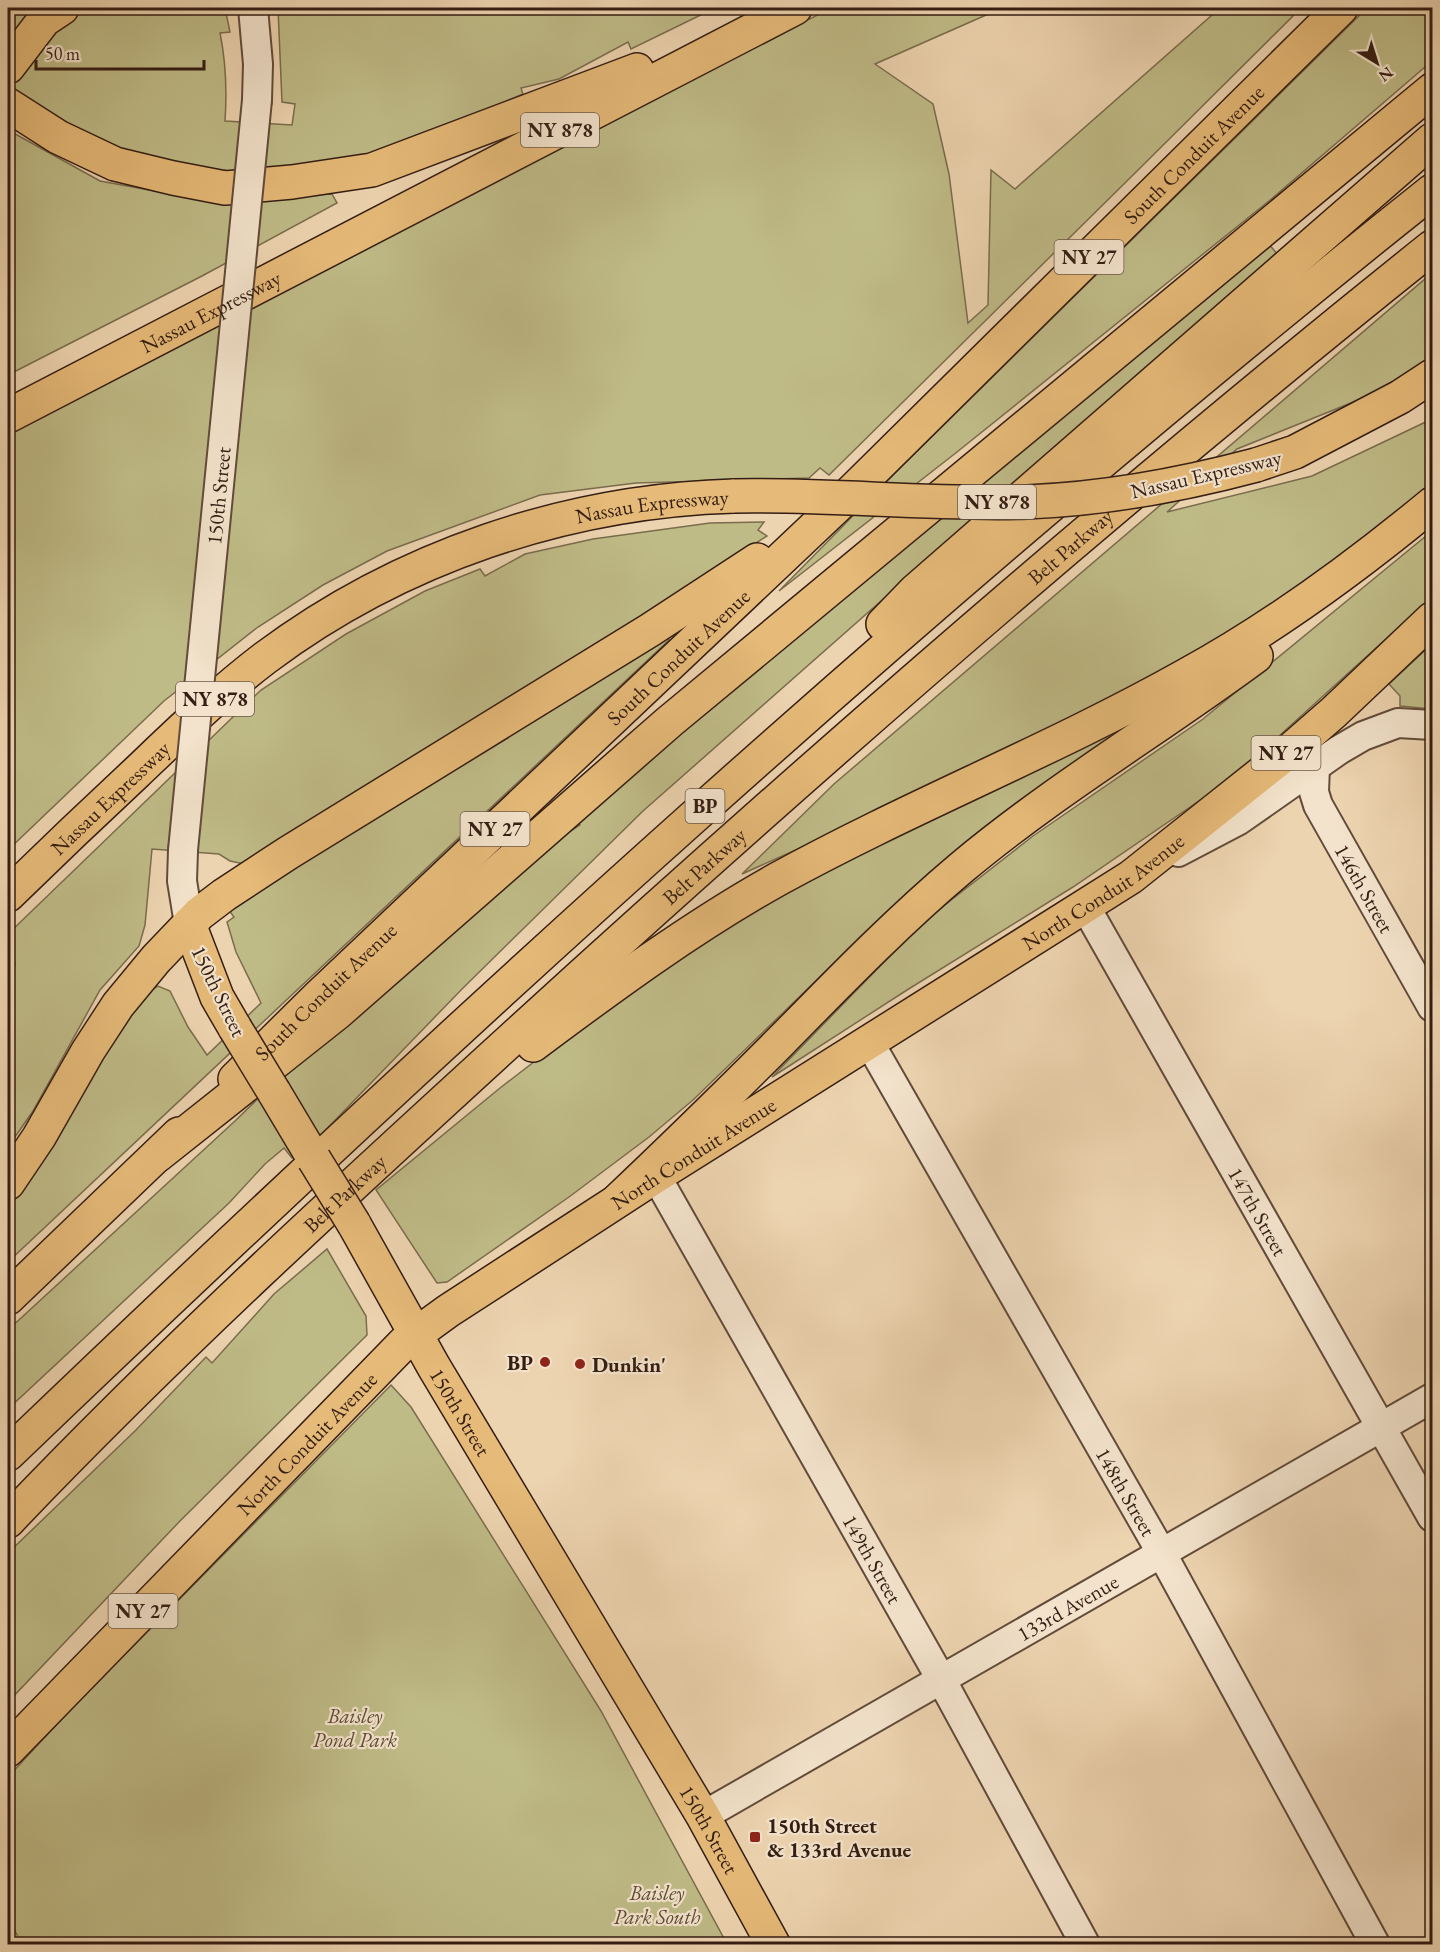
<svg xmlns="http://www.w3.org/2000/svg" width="1440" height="1952" font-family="'EB Garamond',serif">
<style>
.green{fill:#bfbb87;stroke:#7a6c4d;stroke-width:1.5}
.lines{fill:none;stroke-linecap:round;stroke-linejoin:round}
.minor-casing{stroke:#624b3a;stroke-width:32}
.major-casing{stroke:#341d13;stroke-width:36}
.highway-casing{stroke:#341d13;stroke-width:36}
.minor{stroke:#f3e3cc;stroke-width:28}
.major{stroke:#e6ba78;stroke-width:33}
.highway{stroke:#e6ba78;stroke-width:33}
.minor-bridge-casing{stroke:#624b3a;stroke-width:32;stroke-linecap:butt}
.major-bridge-casing{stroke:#341d13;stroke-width:36;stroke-linecap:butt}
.highway-bridge-casing{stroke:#341d13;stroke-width:36;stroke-linecap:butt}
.minor-bridge{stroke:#f3e3cc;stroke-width:28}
.major-bridge{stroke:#e6ba78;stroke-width:33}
.highway-bridge{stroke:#e6ba78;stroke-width:33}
.poi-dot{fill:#8f2418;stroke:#f3e3cc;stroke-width:2}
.labels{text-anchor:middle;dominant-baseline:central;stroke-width:4.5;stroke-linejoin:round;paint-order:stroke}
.shield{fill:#f3e3cc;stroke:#6d584a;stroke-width:1.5}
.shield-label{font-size:20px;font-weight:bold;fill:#341d13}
.street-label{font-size:21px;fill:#341d13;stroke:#f3e3cc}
.poi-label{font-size:21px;font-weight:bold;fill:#341d13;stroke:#f3e3cc;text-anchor:start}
.park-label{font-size:21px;font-style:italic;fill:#5e4c36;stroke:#f3e3cc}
</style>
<rect width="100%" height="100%" fill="#edd4b0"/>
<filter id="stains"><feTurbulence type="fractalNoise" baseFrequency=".00333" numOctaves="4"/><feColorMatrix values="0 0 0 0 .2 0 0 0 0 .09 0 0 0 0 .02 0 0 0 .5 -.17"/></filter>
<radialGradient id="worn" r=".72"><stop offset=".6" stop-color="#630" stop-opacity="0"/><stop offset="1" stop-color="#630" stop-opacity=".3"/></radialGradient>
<!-- green -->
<g class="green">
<path d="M8,8H225L230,32L220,33C226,62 227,91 225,121L292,125L295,104L282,102L278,8H715L631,49L628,42L559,79L521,88L523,94L430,133L347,163L213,173L134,162L8,98Z"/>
<path d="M831,8H1002L875,64L933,104L949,174L968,323L988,305L991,170L1015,189L1220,8H1301L1131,177L829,475L820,468L809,478L636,483L540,495L387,551L323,585L258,627L164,701L8,850V430Z"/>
<path d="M1367,8H1432V61L1269,201L957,452L779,591L898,470Z"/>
<path d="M8,130L100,181L199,199L332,194L337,203L202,276L8,375Z"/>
<path d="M1268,243L1278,255L1143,370L643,811L462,989L311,1145L292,1158L284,1148L265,1164L229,1203L8,1409V1330L235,1121L343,1016L518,865L580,825L574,816Z"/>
<path d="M1432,273V358L1388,388L1237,449L1167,512L1312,476L1432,419V487L1411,505L1155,689L742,874L834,784Z"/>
<path d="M764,522L758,530L767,536L249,865L230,861L219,854L152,849L145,925L139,946L100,990L33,1111L8,1147V1031L15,963L8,969V934L261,690L346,634L425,591L480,569L485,576L525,554L593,539L710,523Z"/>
<path d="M1432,531V597L1234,777L1073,887L907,990L772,1077L923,922L1033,836L1203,719Z"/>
<path d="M665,634L669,640L8,1262V1199L144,994L158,986L170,991L188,1027L207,1055L261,1003L236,952L227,922L234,917L228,909Z"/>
<path d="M1432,644V709L1400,706V696L1389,684Z"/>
<path d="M1129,724L1006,811L889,910L693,1100L649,1137L569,1197L447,1282L437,1283L376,1190L500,1088L639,981L783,888Z"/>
<path d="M327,1249L366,1316L367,1335L179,1522L8,1702V1553L136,1430L206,1357L212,1363L274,1294Z"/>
<path d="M391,1385L411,1407L601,1711L727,1944H22L8,1918V1777L71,1709Z"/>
</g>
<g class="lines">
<!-- minor casing -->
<g class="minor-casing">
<g id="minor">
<path d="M253,8L258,64L257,100"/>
<path id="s1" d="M1315,766L1314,792L1318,805L1432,1007"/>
<path d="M183,850L182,881L189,924"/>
<path d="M1178,852L1239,820L1339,750L1363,736L1398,723L1432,725"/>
<path id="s2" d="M1085,906L1432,1517"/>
<path id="s3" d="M869,1042L1161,1552L1375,1944"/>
<path id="s4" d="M656,1176L941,1679L1085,1944"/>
<path id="s5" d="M703,1816L1432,1398"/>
</g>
</g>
<!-- major casing -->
<g class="major-casing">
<g id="major">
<path d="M189,924L217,997L235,1028"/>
<path id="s6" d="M235,1079L318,997L836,507L1341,8"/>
<path d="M274,1092L314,1159"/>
<path d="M8,1183L39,1137L88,1051L118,1005L156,959L199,914L224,895L288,853L650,630L757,560"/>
<path id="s7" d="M354,1224L434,1367L703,1816L773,1944"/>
<path d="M8,1298L179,1134"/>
<path id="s8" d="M8,1750L404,1343L448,1311L656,1176L1131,877L1287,753L1334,712L1432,619"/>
</g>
</g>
<!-- highway casing -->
<g class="highway-casing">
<g id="highway">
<path d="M8,67L44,20L62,8"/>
<path d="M8,105L58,137L115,164L173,178L225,188L292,182L372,170L637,70"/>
<path id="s9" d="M8,416L795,8"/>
<path d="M1256,465L1295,452L1400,397L1432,376"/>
<path d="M883,624L915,591L1432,140"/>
<path id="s10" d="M8,895C50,854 93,813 136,773C178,733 219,693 265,658C400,557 566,501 734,496"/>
<path d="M533,1045C612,986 692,927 778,879C911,806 1053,750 1185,676C1271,629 1357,566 1432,504"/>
<path d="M158,1155L337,1013L669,722L1432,90"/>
<path d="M618,1200C673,1148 727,1095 781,1041C839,982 897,922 961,868C1054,790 1159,728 1256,656"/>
<path d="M8,1454C467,1014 934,588 1432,191"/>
<path id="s11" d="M8,1521C169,1352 342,1194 515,1036C813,764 1117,499 1432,247"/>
</g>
</g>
<!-- minor -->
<use href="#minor" class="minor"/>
<!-- major -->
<use href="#major" class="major"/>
<!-- highway -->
<use href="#highway" class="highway"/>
<!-- minor-bridge casing -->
<g class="minor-bridge-casing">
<g id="minor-bridge">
<path id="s12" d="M183,850L257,100"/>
</g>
</g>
<!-- major-bridge casing -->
<g class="major-bridge-casing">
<g id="major-bridge">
<path d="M235,1028L274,1092"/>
<path d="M314,1159L354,1224"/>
</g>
</g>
<!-- highway-bridge casing -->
<g class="highway-bridge-casing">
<path id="highway-bridge" d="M734,496C832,494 929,505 1027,502C1105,499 1181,485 1256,465"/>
</g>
<!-- minor-bridge -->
<use href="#minor-bridge" class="minor-bridge"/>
<!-- major-bridge -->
<use href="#major-bridge" class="major-bridge"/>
<!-- highway-bridge -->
<use href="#highway-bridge" class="highway-bridge"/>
</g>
<!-- markers -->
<g class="poi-dot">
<circle cx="545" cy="1362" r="6"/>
<circle cx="580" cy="1364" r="6"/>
<rect x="749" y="1831" width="12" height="12" rx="3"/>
</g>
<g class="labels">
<!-- shield labels -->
<g class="shield">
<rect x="521" y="113" width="78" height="34" rx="4.5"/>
<rect x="1054.5" y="240" width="69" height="34" rx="4.5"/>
<rect x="958" y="485" width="78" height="34" rx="4.5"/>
<rect x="176" y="682" width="78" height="34" rx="4.5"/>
<rect x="1251.5" y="736" width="69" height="34" rx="4.5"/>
<rect x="685.5" y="789" width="39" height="34" rx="4.5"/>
<rect x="460.5" y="812" width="69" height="34" rx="4.5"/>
<rect x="108.5" y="1594" width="69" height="34" rx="4.5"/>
</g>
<g class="shield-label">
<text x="560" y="130">NY 878</text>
<text x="1089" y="257">NY 27</text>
<text x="997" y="502">NY 878</text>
<text x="215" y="699">NY 878</text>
<text x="1286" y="753">NY 27</text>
<text x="705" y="806">BP</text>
<text x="495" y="829">NY 27</text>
<text x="143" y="1611">NY 27</text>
</g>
<!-- street labels -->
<g class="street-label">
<text stroke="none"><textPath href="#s6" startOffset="1332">South Conduit Avenue</textPath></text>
<text stroke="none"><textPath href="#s9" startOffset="228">Nassau Expressway</textPath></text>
<text transform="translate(1206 474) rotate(-13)">Nassau Expressway</text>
<text stroke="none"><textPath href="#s12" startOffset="356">150th Street</textPath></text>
<text stroke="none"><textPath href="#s10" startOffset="771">Nassau Expressway</textPath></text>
<text stroke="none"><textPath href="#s11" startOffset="1442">Belt Parkway</textPath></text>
<text stroke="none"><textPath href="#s6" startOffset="612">South Conduit Avenue</textPath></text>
<text stroke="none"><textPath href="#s10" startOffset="141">Nassau Expressway</textPath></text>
<text stroke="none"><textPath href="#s11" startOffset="956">Belt Parkway</textPath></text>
<text stroke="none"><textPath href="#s1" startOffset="135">146th Street</textPath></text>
<text stroke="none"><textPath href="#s8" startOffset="1400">North Conduit Avenue</textPath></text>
<text transform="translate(219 991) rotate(64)">150th Street</text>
<text stroke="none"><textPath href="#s6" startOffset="126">South Conduit Avenue</textPath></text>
<text stroke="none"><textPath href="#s8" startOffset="914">North Conduit Avenue</textPath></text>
<text stroke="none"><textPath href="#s11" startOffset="470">Belt Parkway</textPath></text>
<text stroke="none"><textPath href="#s2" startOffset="351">147th Street</textPath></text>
<text stroke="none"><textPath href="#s7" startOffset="216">150th Street</textPath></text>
<text stroke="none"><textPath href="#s8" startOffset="428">North Conduit Avenue</textPath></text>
<text stroke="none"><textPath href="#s3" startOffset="518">148th Street</textPath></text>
<text stroke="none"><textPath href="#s4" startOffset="440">149th Street</textPath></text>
<text stroke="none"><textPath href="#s5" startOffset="420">133rd Avenue</textPath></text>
<text stroke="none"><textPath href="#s7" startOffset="702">150th Street</textPath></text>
</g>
<!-- poi labels -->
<g class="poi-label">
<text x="533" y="1362" text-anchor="end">BP</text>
<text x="592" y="1364">Dunkin'</text>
<text x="767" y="1825">150th Street<tspan x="767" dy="24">&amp; 133rd Avenue</tspan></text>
</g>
<!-- park labels -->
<g class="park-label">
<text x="355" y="1715">Baisley<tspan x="355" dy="24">Pond Park</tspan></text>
<text x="657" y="1892">Baisley<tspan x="657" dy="24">Park South</tspan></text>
</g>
</g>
<!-- margin -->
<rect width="1440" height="1952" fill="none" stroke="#edd4b0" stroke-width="30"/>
<rect x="9" y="9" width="1422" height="1934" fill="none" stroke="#341d13" stroke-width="3"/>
<rect x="15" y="15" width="1410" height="1922" fill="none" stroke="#341d13" stroke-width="1.5"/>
<!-- north arrow -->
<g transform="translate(1377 63) rotate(142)" stroke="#f3e3cc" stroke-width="4.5" paint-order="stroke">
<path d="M0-4.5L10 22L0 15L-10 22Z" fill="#341d13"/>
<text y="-9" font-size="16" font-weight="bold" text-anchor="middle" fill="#341d13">N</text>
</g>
<!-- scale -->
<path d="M36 60v9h168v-9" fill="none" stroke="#341d13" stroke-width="3"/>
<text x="45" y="60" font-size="18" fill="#341d13" stroke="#f3e3cc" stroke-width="4.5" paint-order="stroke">50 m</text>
<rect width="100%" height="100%" filter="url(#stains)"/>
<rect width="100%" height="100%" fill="url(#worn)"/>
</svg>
